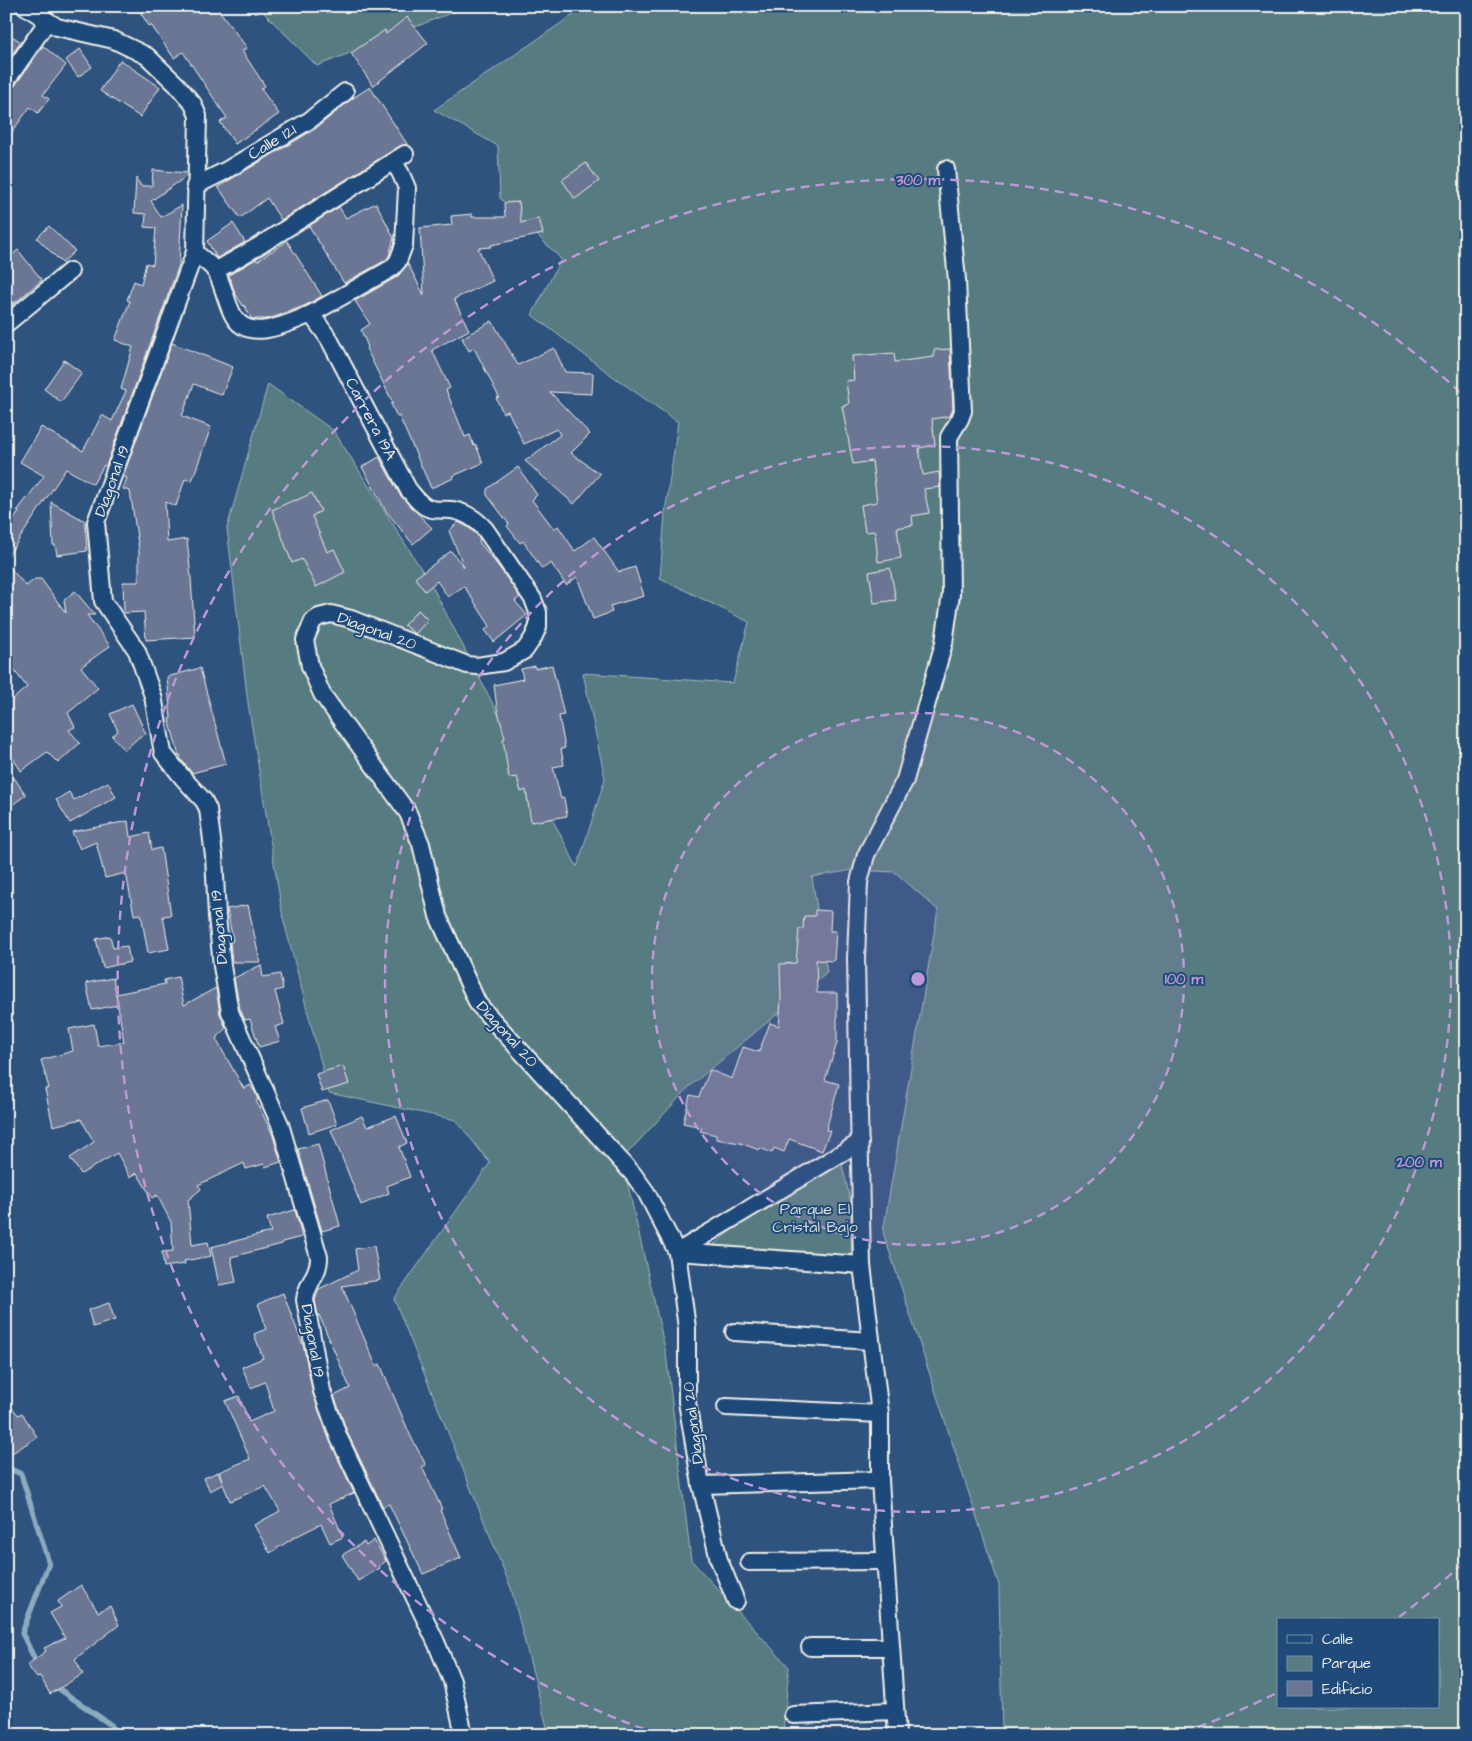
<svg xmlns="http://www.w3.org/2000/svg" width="1472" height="1741" font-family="'Architects Daughter',sans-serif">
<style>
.green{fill:#577c82;stroke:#a6b6b5;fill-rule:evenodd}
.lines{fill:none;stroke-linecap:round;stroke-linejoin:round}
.stream{stroke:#8cabbf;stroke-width:5.5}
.building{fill:#6b7694;stroke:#f4f1e8}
.street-casing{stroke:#f4f1e8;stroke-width:20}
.street{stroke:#1f4a7a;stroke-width:16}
.ring{fill:none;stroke:#be98d6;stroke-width:2.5;stroke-dasharray:9 6}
.labels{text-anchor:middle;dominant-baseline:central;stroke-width:4;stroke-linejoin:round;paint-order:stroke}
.street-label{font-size:16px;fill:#f4f1e8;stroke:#1f4a7a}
.park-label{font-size:16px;fill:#dcdfd9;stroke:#1f4a7a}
.centre{fill:#be98d6;stroke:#1f4a7a;stroke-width:2.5}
.ring-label{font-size:15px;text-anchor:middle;font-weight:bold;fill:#be98d6;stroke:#1f4a7a;stroke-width:4;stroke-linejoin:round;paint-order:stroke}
</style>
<rect width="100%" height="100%" fill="#2e537f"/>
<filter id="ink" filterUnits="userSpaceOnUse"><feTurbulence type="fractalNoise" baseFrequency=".02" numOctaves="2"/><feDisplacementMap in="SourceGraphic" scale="10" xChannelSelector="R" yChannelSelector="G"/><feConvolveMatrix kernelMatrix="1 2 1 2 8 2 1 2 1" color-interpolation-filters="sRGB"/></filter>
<g filter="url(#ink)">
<!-- green -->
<g class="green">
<path d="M235,6H468L317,66L262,11Z"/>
<path d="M586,6H1466V1735H1002L999,1585L883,1232L938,910L895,872L853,870L812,877L827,973L690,1086L622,1159L666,1353L691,1560L789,1667L783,1735H549L511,1588L394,1299L490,1163L456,1120L329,1093L283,918L248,703L227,528L268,384L334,431L432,586L577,867L605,779L583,673L733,683L749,622L660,578L665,513L678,422L611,375L532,315L561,259L500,198L498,146L434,110ZM1278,1620H1438V1707H1278Z"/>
<path d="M841,1161L852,1207L851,1259L713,1245L758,1209Z"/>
</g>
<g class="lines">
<!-- stream -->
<g class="stream">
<path d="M6,1467L21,1474L49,1563L22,1633L38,1666"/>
<path d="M52,1684L111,1725L118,1735"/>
</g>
</g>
<!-- building -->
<g class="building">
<path d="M148,6H216L247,48L242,51L265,86L261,89L279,114L235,144L220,122L227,118L183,52L174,58L151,25L149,26L140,12Z"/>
<path d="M407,17L428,43L373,86L351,53L385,30L386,34Z"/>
<path d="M6,32L21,42L6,63Z"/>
<path d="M43,46L66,65L43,95L49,99L38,113L30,107L6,140V91L14,87Z"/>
<path d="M80,49L92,67L78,77L66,60Z"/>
<path d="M120,60L160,87L140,117L100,91Z"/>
<path d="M370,87L407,144L400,146L281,220L267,198L240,218L218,187L315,129L353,98Z"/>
<path d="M586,163L599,181L575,199L562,180Z"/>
<path d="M153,170L187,173V176L151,201L161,217L182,205L179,265L106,466L104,465L93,484L66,469L6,559V531L19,512L17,511L44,476L20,462L41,427L83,451L102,415L112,421L126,391L121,389L133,347L115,340L130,301L127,300L134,281L141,284L146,263L153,265L156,228L145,227L146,214L134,213L136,178L141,186H152Z"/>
<path d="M519,202L521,223L539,218L543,234L491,245V247L478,248L493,281L454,299L469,330L432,350L450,388L446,390L465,437L470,435L474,446L476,445L483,463L453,476L454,478L431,488L399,416L397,417L391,404L393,403L366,348L368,347L361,330L370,324L355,301L397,277L408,264L424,295L420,228L452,225L451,216L472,214V217H505L504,203Z"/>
<path d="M376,203L394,238L389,256L386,260L344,283L309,226L339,207L346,218Z"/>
<path d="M233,223L245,242L217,258L207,241Z"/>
<path d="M49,226L75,251L62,263L37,238Z"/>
<path d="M287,241L322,296L304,306L277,316L267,319H252L244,305L243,306L235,293L229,275L256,259L257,261Z"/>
<path d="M18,250L42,280L6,310V260Z"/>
<path d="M492,321L518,365L554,348L565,372L593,373L592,394L550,392L590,434L571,453L600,474L574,504L525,461L560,435L557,429L524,444L508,411L503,413L496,398L499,397L474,348L469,351L462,338Z"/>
<path d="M172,343L233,367L222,395L194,384L182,416L211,427L192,481L185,479L176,506L165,502L167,542L187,539L191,578L195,637L146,640L144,612L124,613L123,582H139V550L130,491L123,489L127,478L123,476Z"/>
<path d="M950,349L953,409L950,416L932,419L935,445L919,448L923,475L939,472L940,487L924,489L929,513L912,516L913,525L897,528L901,558L878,562L875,531L865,532L861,505L877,502L872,461L853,464L842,406L849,404L846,381L854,380L852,356L894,353L895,362L934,357V350Z"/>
<path d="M64,360L82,373L61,402L44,389Z"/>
<path d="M379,457L400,495L432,528L413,544L386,511L362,467Z"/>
<path d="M518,467L537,495L532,500L554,529L558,526L575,551L594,537L619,572L635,567L644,596L610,606L612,612L593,619L577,577L566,585L551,563L542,569L523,541L520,543L507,526L509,524L487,495V489Z"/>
<path d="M312,493L321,511L312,516L327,552L334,549L345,572L316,587L302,559L292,563L272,510L294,500L295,501Z"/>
<path d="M51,502L85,521L87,551L57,555L55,545H53Z"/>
<path d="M458,522L468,527L477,535L480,540L479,542L499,567L520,597L515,601L527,615L494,642L485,630L490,626L464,586L448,597L437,581L425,591L415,578L451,551L464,567L449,531Z"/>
<path d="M6,563L26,586L35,579H41L66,613L64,600L75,591L95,615H87L110,646L81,667L98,688L68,713L75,727L69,730L80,743L58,763L47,752L21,771L6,747V705L27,687L6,660Z"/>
<path d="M890,568L896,600L874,603L869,572Z"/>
<path d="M418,610L428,620L415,634L404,625Z"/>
<path d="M552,665L564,715L559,716L565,748L561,749L564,765L553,767L561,799L564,798L567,816L531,822L526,790L521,792L517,777L509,778L503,739L505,738L497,708L494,685L523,679L521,669L535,666V669Z"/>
<path d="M200,668L226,764L192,773L180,758L181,755L179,756L169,719L171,718L167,677Z"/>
<path d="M132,704L146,734L139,737L125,750L112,736L118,731L110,714Z"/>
<path d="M6,766L26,795L12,805L6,797Z"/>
<path d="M108,782L116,797L70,823L56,800L69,792L74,800Z"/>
<path d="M128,821L130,837L149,833L152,850L161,848L171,915L163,916L169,949L148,953L141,914L134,915L126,873L105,878L96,842L80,849L72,832Z"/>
<path d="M248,905L260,962H232L230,942L233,941L227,909Z"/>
<path d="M815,910L831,911L830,931H836L834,961L816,960L817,993H837V1043L825,1080L839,1084L826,1130L830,1131L822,1151L789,1139L784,1152L774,1148L772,1153L760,1148L759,1150L740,1143L716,1139V1135L700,1131L702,1127L683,1123L690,1095L699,1097L710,1070L732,1079L743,1047L759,1052L770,1023L779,1026L781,1000L780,964L796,963L799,929H803L804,916H815Z"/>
<path d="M110,936L113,948L127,946L130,962L103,968L96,939Z"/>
<path d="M261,965L263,977L280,974L283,989L275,991L284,1024L275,1027L280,1041L259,1047L250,1019L245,1020L240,1009L234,978Z"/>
<path d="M178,977L184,1005L216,988L220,1014L226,1028L216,1039L244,1089L250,1085L255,1092L258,1100L256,1101L272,1133L281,1162L265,1167L264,1164L246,1169L244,1163L198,1185L201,1189L188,1200L192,1245L208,1242L211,1256L184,1261L185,1264L164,1267L162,1252L173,1251L171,1222L157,1195L152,1198L137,1173L130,1177L117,1153L81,1174L70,1158L94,1142L81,1119L53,1126L45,1089L49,1088L41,1060L73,1051L69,1029L94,1024L98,1046L124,1042L116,994L165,984L164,980Z"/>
<path d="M113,978L118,1005L92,1010L86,983Z"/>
<path d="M343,1066L349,1084L322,1092L316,1074Z"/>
<path d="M328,1100L337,1124L309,1133L302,1108Z"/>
<path d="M362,1116L367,1127L396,1116L407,1143L399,1147L410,1177L387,1186L389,1193L361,1205L331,1130Z"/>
<path d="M318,1144L340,1226L322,1231L298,1149Z"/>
<path d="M295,1210L302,1237L282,1242V1244L231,1257L236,1282L219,1285L211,1247L271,1232L267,1218Z"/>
<path d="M374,1246L380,1280L342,1286L376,1366L380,1364L411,1437L426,1465L422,1467L442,1509L440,1510L461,1558L423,1574L389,1504L383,1507L348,1434L334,1396L350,1388L319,1315L318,1316L315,1300L319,1289L358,1270L355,1249Z"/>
<path d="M283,1293L304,1348L313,1394L330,1441L354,1493L329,1504L343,1537L330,1543L321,1524L295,1537L270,1553L254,1525L280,1511L265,1486L230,1501L223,1484L210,1491L204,1478L218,1472L223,1482L219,1472L250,1459L225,1401L239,1396L249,1422L274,1411L265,1382L251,1388L242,1367L263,1358L254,1334L266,1329L263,1321L264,1320L258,1304Z"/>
<path d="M109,1303L115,1320L93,1327L88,1310Z"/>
<path d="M6,1400L18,1415L22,1413L37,1437L6,1457Z"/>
<path d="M374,1540L386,1561L379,1566L380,1568L358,1581L342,1555L364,1542L366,1546Z"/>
<path d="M81,1585L98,1612L110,1606L119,1625L75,1659L83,1674L50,1694L40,1676L37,1678L27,1665L46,1651L44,1648L65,1638L50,1613L61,1607L58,1601Z"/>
</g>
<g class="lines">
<!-- street casing -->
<g class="street-casing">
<g id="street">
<path d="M25,6L57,27L114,40L147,56L177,85L193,104L198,116L195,252L96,522L103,601L137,651L153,696L163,753L183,778L204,801L208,809L214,856L217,916L222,966L230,1012L280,1124L319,1257C320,1273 306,1284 305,1300L322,1391L339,1438L436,1642L452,1681L464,1735"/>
<path d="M6,81L47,22"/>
<path d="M195,186L225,171L310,120L345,92"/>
<path d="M195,252C201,258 210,264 215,270C222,281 226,301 232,313C246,345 289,323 311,314L329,339L408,489C414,496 420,505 428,508C436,511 444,509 452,510C465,512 476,519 485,529L533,599L538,612V627L533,638L525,650L504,662L477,666L467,665L351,619L331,614L319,617L313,621L305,640L310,666L322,694L408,813L421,844L438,916L478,1004L633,1174L646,1192L677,1252L687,1328V1402L701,1485L719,1560L736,1601"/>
<path d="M215,271L257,247L405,154"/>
<path d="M311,314L392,268L398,261L404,245L407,188L400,172L393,162"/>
<path d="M6,324L70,271"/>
<path d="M677,1252L860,1142"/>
<path d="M677,1252L862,1265"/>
<path d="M734,1332L871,1341"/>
<path d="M726,1407L880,1414"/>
<path d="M701,1485L880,1480"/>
<path d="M749,1562L884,1561"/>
<path d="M810,1647H891"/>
<path d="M793,1715L895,1711"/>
<path d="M897,1735L880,1480V1414L862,1265L856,958L859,882L866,855L905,780L944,643L951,594L949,437L960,419L963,411L957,280L946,169"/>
</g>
</g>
<!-- street -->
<use href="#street" class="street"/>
</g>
</g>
<!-- distance rings -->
<circle cx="918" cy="979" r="266" fill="#be98d6" fill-opacity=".12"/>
<g class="ring">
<circle cx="918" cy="979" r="266"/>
<circle cx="918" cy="979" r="533"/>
<path d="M1463 1563A799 799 0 0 1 1399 1617M1275 1694A799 799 0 0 1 1178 1734M658 1734A799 799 0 1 1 1463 395"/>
</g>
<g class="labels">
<!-- street labels -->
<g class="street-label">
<text transform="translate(272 142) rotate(-31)">Calle 121</text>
<text transform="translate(371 419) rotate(62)">Carrera 19A</text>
<text transform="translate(112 481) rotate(-70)">Diagonal 19</text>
<text transform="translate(377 631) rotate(20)">Diagonal 20</text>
<text transform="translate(219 927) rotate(-95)">Diagonal 19</text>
<text transform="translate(507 1034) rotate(48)">Diagonal 20</text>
<text transform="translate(313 1341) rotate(80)">Diagonal 19</text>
<text transform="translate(693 1423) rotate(-97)">Diagonal 20</text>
</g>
<!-- park labels -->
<g class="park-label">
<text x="815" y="1209">Parque El<tspan x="815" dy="18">Cristal Bajo</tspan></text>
</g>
</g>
<circle cx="918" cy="979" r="8" class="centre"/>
<g class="ring-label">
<text x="918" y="185">300 m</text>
<text x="1184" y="984">100 m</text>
<text x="1419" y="1167">200 m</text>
</g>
<!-- margin -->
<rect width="1472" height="1741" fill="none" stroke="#1f4a7a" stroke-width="25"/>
<rect x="12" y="12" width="1447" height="1716" fill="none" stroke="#f4f1e8" stroke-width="2" filter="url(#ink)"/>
<!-- legend -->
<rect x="1277" y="1618" width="162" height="90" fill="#1f4a7a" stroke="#748da6"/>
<rect x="1287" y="1635" width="25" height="8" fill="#1f4a7a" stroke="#748da6"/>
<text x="1322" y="1644" font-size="15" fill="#f4f1e8">Calle</text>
<rect x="1287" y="1656" width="25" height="15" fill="#577c82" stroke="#748da6"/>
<text x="1322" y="1668" font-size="15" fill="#f4f1e8">Parque</text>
<rect x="1287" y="1681" width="25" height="15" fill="#6b7694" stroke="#748da6"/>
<text x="1322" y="1694" font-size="15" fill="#f4f1e8">Edificio</text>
</svg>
